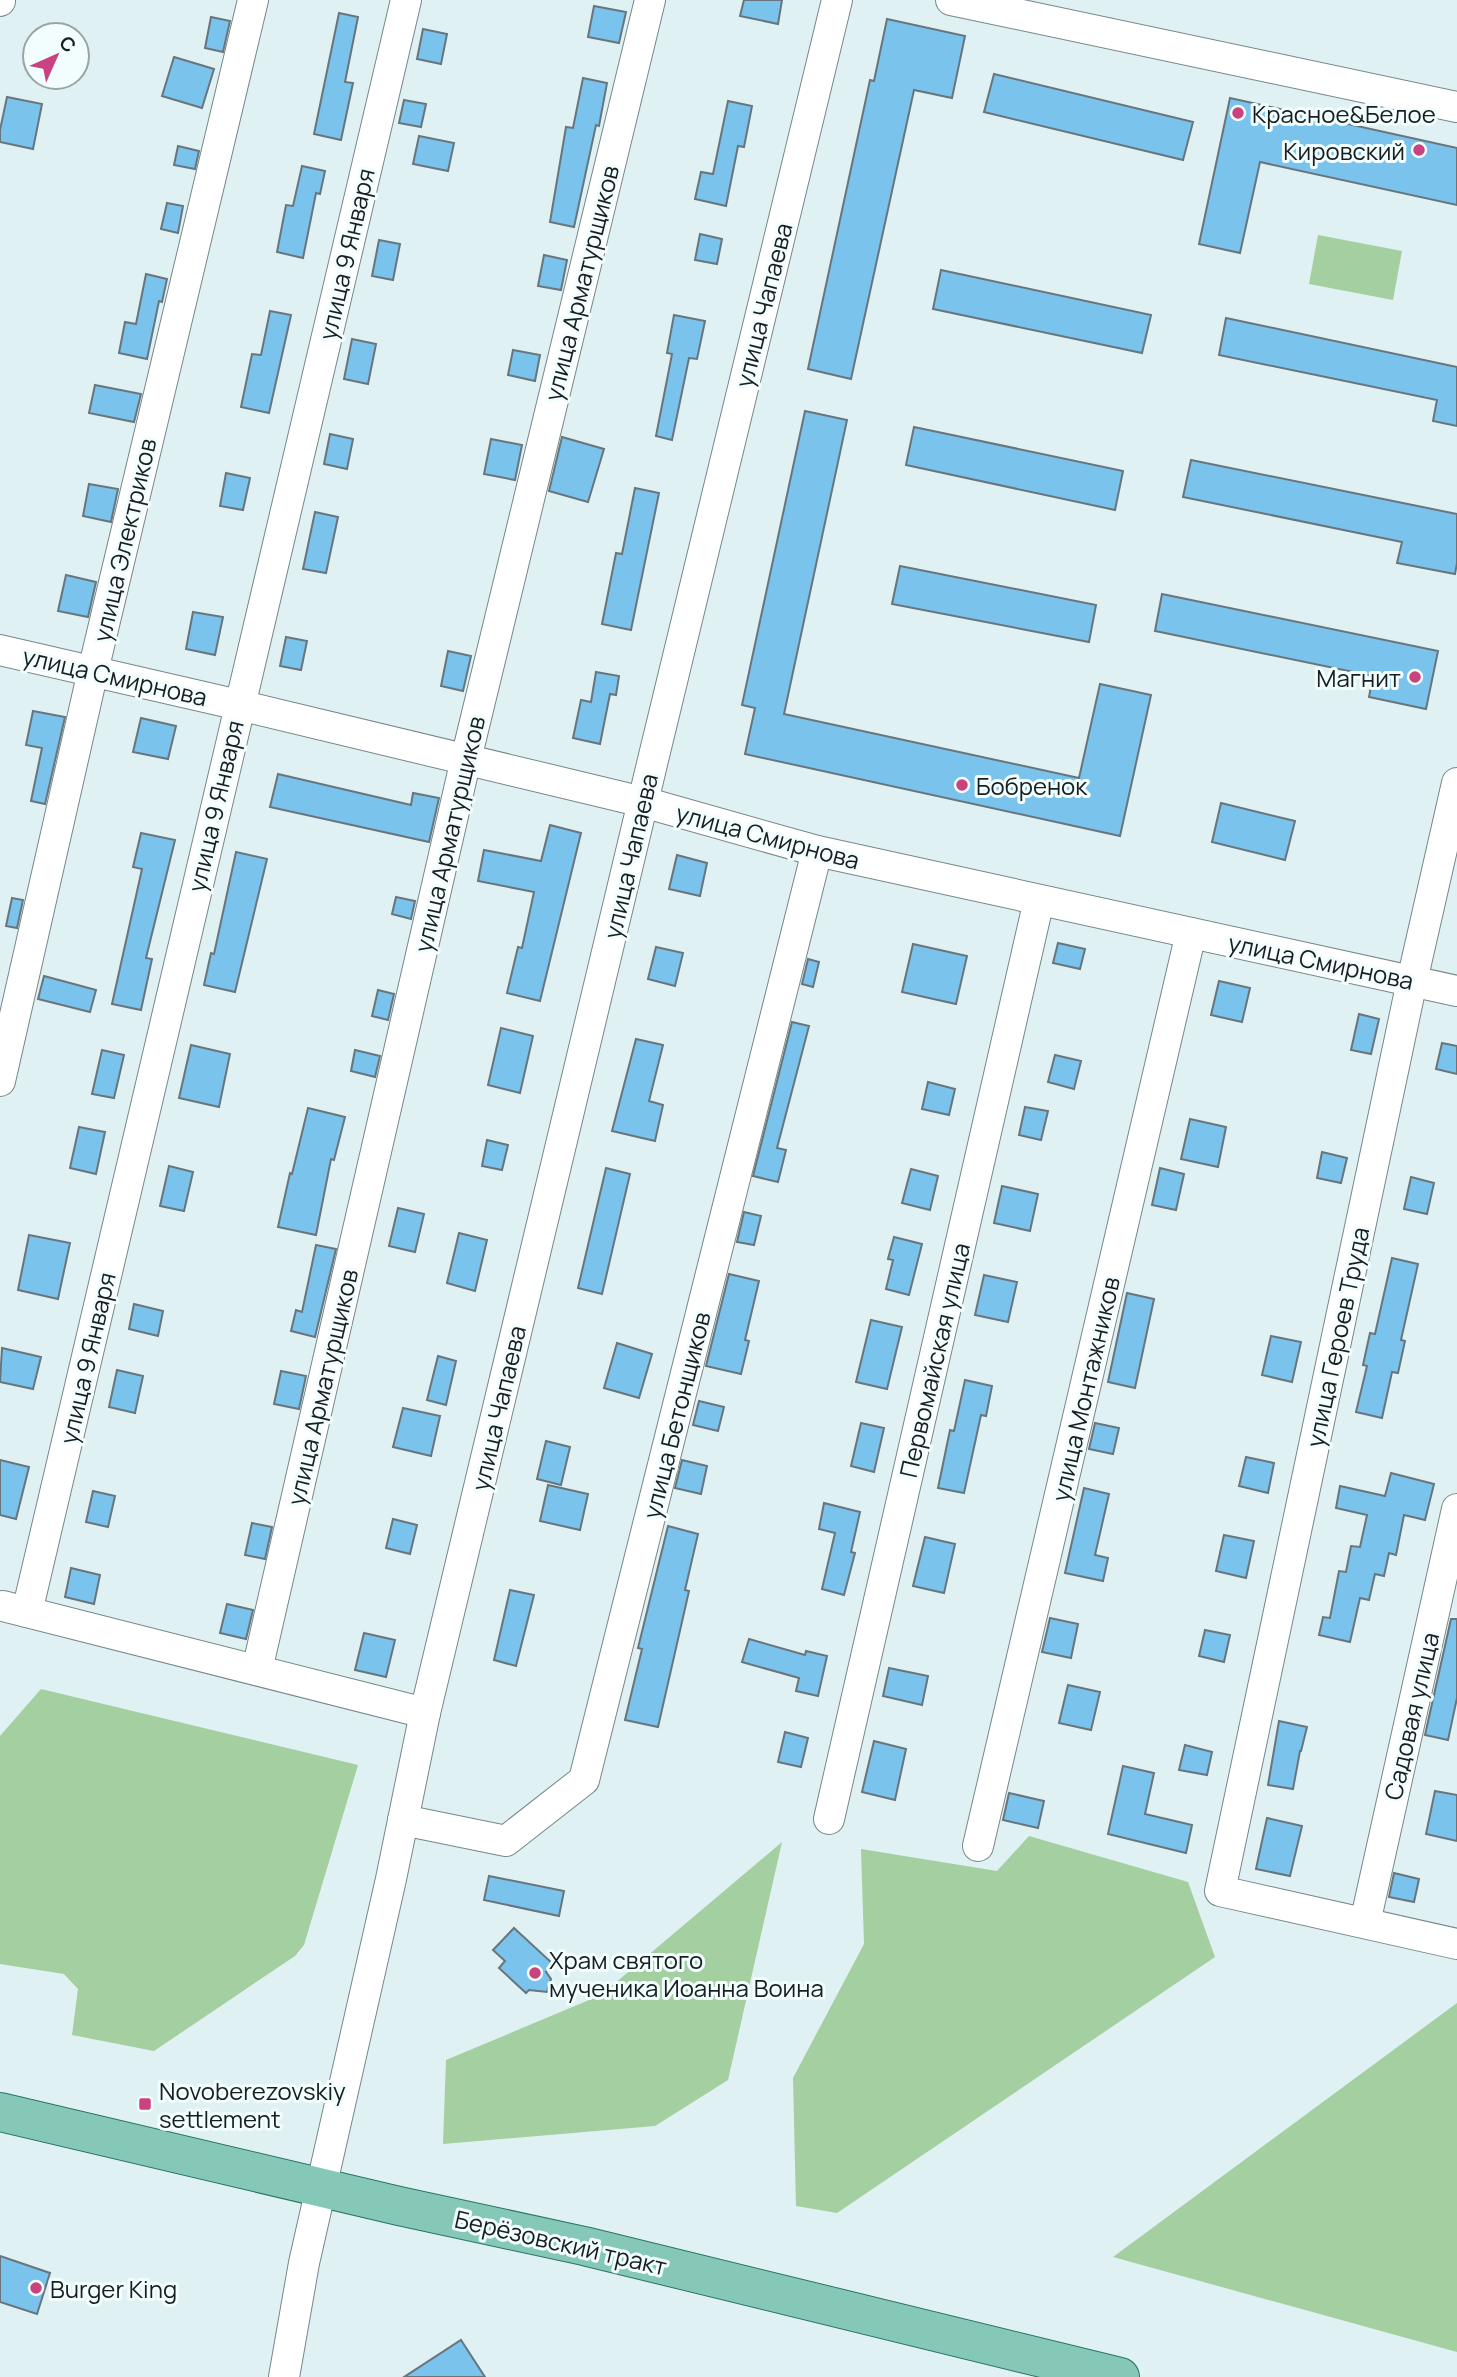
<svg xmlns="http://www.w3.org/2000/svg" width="1457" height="2377" font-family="Manrope,sans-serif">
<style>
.green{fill:#a4cfa1}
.building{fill:#7ac3ec;stroke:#69757d;stroke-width:2}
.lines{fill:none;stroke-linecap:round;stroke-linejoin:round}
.minor-casing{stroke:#778789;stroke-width:32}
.major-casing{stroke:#2a7463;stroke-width:40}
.minor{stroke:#fff;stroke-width:30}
.major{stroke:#85c8b8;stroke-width:38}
.poi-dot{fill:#ca4280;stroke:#f2fdfe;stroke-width:2.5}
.labels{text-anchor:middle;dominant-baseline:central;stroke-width:6;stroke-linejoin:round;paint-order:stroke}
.poi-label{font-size:24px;fill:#181e1f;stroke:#f2fdfe;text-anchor:start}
.street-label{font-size:24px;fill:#181e1f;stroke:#f2fdfe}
</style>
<rect width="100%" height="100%" fill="#dff1f3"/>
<!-- green -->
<g class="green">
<path d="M1318,235L1402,251L1393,300L1309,284Z"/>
<path d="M41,1689L358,1765L304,1945L295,1956L154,2051L72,2035L78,1989L64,1974L0,1964V1736Z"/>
<path d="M1029,1836L1188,1882L1215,1957L837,2213L796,2206L793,2078L864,1944L861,1849L997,1871Z"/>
<path d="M782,1842L728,2080L655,2126L443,2144L446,2060L601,1995Z"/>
<path d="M1457,2003V2352L1113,2257Z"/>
</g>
<!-- building -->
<g class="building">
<path d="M744,0H782L778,24L740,16Z"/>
<path d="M594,6L626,12L619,43L588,37Z"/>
<path d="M339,13L358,17L345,82L353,83L341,140L314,134Z"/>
<path d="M211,17L230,21L223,52L205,48Z"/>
<path d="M887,19L965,36L952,98L914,90L851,379L808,369L870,80L874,81Z"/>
<path d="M423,29L447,34L441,64L417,59Z"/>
<path d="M174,57L214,69L202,108L162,96Z"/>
<path d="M994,74L1193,122L1183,160L984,112Z"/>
<path d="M583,78L607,83L599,126L596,125L574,227L550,222L566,127L573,128Z"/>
<path d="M7,97L42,104L33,149L0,142V130Z"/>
<path d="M1230,98L1457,148V205L1260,162L1240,253L1199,244Z"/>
<path d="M404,100L426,104L421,127L399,123Z"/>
<path d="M728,101L752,106L744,147L738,146L726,206L695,199L701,172L713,174Z"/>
<path d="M419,136L454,143L448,171L413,164Z"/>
<path d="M178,146L199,151L195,169L174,165Z"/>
<path d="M302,166L325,171L320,194L316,193L303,258L277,252L286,205L293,206Z"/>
<path d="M167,203L183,206L178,233L161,229Z"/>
<path d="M700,234L722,239L717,264L695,260Z"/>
<path d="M379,240L400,244L393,280L372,276Z"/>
<path d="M544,255L567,260L561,290L538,286Z"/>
<path d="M941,270L1151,315L1142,353L933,309Z"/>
<path d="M146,274L167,279L162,302L159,301L147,359L119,353L125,322L136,324Z"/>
<path d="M270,311L291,315L269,413L241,407L252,354L261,355Z"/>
<path d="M674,315L705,321L697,359L689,358L672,440L656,436L672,354L667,353Z"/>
<path d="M1226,318L1457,367V426L1433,421L1437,400L1219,355Z"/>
<path d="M352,339L376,344L368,384L344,379Z"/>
<path d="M513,350L540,355L535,381L508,375Z"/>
<path d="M95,385L141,394L134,422L89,413Z"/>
<path d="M805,411L847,420L784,714L1079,778L1100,684L1151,695L1120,836L745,754L755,708L742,705Z"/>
<path d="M914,427L1123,471L1115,510L906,465Z"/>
<path d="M330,434L353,439L347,469L324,464Z"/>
<path d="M562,437L604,449L588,502L549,491Z"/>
<path d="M491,439L522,445L515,480L484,474Z"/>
<path d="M1191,460L1457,514V563L1455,574L1397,563L1402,542L1183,497Z"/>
<path d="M226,473L250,478L243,510L220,506Z"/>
<path d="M89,484L118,489L111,522L83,516Z"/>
<path d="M635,488L659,493L631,630L602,624L616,553L622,554Z"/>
<path d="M315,512L338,517L326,573L303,569Z"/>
<path d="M900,566L1096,605L1089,642L892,604Z"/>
<path d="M66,575L96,582L88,617L58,611Z"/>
<path d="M1162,594L1438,651L1426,709L1369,697L1373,676L1155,631Z"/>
<path d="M193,612L223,617L215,655L186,649Z"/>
<path d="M286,637L307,641L301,670L280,666Z"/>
<path d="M448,651L471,656L463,691L441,686Z"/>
<path d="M596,672L619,676L616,695L610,694L600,744L573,738L581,700L591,702Z"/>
<path d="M33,711L65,717L45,804L31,801L42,748L26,745Z"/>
<path d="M141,718L176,726L168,759L133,752Z"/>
<path d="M278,774L411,805L413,793L439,798L429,842L270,807Z"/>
<path d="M1221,803L1295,821L1285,860L1212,842Z"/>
<path d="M550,825L581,833L540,1001L507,993L518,947L522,948L534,892L478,881L484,850L541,861Z"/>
<path d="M141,833L175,840L146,958L152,959L141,1010L112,1004L142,869L133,867Z"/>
<path d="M236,852L267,859L235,992L204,985L211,953L214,954Z"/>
<path d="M677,855L707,863L700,896L669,889Z"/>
<path d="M396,897L415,901L411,919L392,914Z"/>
<path d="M12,898L23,900L17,928L6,926Z"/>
<path d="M1058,943L1085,949L1080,969L1053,963Z"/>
<path d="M913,944L967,956L956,1004L902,992Z"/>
<path d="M656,947L683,953L675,986L648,979Z"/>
<path d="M808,959L819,962L813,987L802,984Z"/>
<path d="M44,976L96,990L90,1012L38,999Z"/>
<path d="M1219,981L1250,988L1242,1022L1211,1015Z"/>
<path d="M378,990L394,994L388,1020L372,1016Z"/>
<path d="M1359,1014L1379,1019L1371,1054L1351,1050Z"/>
<path d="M792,1022L809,1026L777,1148L786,1150L778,1182L753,1176Z"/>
<path d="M501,1028L533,1036L520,1093L488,1085Z"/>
<path d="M636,1039L663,1045L649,1101L663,1105L655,1141L612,1131Z"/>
<path d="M1442,1043L1457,1046V1074L1436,1069Z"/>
<path d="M191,1045L230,1054L219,1107L179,1098Z"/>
<path d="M102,1050L124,1055L114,1098L92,1094Z"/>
<path d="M355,1050L380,1056L375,1077L351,1071Z"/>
<path d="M1055,1055L1081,1061L1074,1089L1048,1082Z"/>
<path d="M928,1082L955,1089L949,1115L922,1109Z"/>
<path d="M1025,1107L1048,1111L1041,1140L1019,1135Z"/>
<path d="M308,1108L345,1117L334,1160L331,1159L316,1235L278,1227L290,1173L292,1174Z"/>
<path d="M1190,1119L1226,1127L1218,1167L1181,1159Z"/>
<path d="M79,1127L105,1132L96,1174L70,1168Z"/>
<path d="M487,1140L508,1145L502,1170L482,1166Z"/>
<path d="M1322,1152L1347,1158L1341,1183L1317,1178Z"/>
<path d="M169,1166L193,1172L184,1211L160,1206Z"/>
<path d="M606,1168L630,1174L602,1294L578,1288Z"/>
<path d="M1160,1168L1184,1174L1176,1210L1152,1205Z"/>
<path d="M911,1169L938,1176L930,1210L902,1203Z"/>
<path d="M1411,1177L1434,1183L1427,1214L1404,1209Z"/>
<path d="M1002,1186L1038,1194L1030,1231L994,1223Z"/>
<path d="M398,1208L424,1214L415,1252L389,1246Z"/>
<path d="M744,1212L761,1216L754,1245L737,1242Z"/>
<path d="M459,1233L487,1240L475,1291L447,1283Z"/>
<path d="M29,1235L70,1243L58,1299L18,1290Z"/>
<path d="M894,1237L922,1244L909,1295L886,1289L893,1260L888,1259Z"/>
<path d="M316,1245L336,1249L315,1337L291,1331L296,1310L302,1312Z"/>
<path d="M1392,1258L1418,1264L1401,1340L1405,1341L1398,1373L1392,1372L1382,1418L1356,1412L1367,1366L1363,1365L1370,1333L1375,1334Z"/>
<path d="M729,1274L759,1281L745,1340L749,1341L741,1374L706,1366Z"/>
<path d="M984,1275L1017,1282L1008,1322L975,1315Z"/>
<path d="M1127,1293L1154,1299L1135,1388L1108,1382Z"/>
<path d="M134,1304L163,1311L158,1336L129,1329Z"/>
<path d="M871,1320L902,1327L887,1389L856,1382Z"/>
<path d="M1271,1336L1301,1342L1292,1382L1262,1375Z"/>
<path d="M617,1343L652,1354L639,1398L604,1388Z"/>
<path d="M2,1348L41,1357L33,1389L0,1382Z"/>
<path d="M438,1356L456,1361L446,1405L427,1400Z"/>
<path d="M117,1370L143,1376L135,1413L109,1407Z"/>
<path d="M281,1371L306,1376L299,1409L274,1404Z"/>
<path d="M965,1380L992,1386L986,1416L981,1415L964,1493L938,1488L950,1430L954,1431Z"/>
<path d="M699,1401L724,1407L718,1431L693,1425Z"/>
<path d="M403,1408L440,1416L431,1456L393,1447Z"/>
<path d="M861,1423L884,1428L874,1472L851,1466Z"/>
<path d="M1095,1423L1119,1428L1113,1454L1089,1449Z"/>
<path d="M546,1441L570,1447L561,1485L537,1479Z"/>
<path d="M1246,1457L1274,1463L1268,1493L1239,1486Z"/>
<path d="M0,1460L29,1467L16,1519L0,1515Z"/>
<path d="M682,1460L707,1466L701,1494L675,1488Z"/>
<path d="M1391,1473L1434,1484L1425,1520L1404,1515L1396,1555L1389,1553L1384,1576L1375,1574L1369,1600L1360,1598L1350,1642L1319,1635L1323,1617L1330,1618L1339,1571L1346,1572L1351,1546L1360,1547L1367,1515L1336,1508L1340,1486L1385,1496Z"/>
<path d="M548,1485L588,1494L580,1530L540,1521Z"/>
<path d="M1084,1488L1109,1494L1095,1555L1108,1558L1103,1581L1065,1573Z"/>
<path d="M93,1491L115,1496L108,1527L86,1522Z"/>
<path d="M824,1503L860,1512L851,1552L855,1553L844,1595L822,1589L835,1533L819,1529Z"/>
<path d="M393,1519L417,1525L410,1554L386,1548Z"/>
<path d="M252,1523L272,1527L265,1559L245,1555Z"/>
<path d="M668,1526L698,1534L685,1590L689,1591L658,1727L625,1720L642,1649L638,1648Z"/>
<path d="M1224,1535L1254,1541L1246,1578L1216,1571Z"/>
<path d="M925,1537L955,1544L944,1593L913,1586Z"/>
<path d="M71,1568L100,1575L94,1604L65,1597Z"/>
<path d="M510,1590L534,1595L516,1666L494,1660Z"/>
<path d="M227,1604L253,1610L246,1639L220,1633Z"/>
<path d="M1050,1618L1078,1624L1071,1658L1042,1652Z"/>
<path d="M1451,1619H1457V1698L1448,1740L1425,1735Z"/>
<path d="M1205,1630L1230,1635L1224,1662L1199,1656Z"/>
<path d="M364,1633L395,1640L386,1677L355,1670Z"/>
<path d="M749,1639L805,1655L806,1651L827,1656L818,1696L796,1691L799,1678L742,1662Z"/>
<path d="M889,1668L928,1676L922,1705L883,1696Z"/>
<path d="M1068,1685L1100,1692L1091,1730L1059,1723Z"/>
<path d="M1279,1721L1307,1727L1301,1751H1300L1293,1789L1268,1785Z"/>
<path d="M785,1732L808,1738L801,1767L778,1762Z"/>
<path d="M874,1741L906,1749L895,1800L862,1792Z"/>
<path d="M1185,1745L1212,1752L1207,1775L1179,1770Z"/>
<path d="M1123,1766L1154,1773L1145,1814L1192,1825L1186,1853L1108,1834Z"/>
<path d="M1435,1791L1457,1795V1841L1426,1834Z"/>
<path d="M1009,1793L1044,1801L1038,1828L1003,1820Z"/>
<path d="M1267,1818L1302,1826L1290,1876L1256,1869Z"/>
<path d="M1394,1873L1419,1879L1414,1902L1389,1897Z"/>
<path d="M489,1876L564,1891L559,1916L484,1900Z"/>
<path d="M514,1928L553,1964L546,1972L551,1979L547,1992L529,1990L526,1993L499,1968L505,1961L493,1950Z"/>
<path d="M0,2256L50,2273L37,2314L0,2302Z"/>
<path d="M461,2340L485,2377H404Z"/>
</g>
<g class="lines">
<!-- minor casing -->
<g class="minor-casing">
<g id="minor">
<path d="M951,0L1457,107"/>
<path d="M0,1V0"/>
<path d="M0,650L239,705L643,802L817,851L1457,991"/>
<path d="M1457,783L1412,981L1220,1891L1457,1944"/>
<path d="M0,1081L93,671L253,0"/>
<path d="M3,1606L425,1713"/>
<path d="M27,1612L406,0"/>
<path d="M257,1670L466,759L650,0"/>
<path d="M829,1819L1039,900"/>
<path d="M403,1820L506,1841L584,1780L817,851"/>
<path d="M978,1846L1191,933"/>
<path d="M1365,1923L1457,1509"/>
<path d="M284,2377L304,2263L391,1879L425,1713L652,764L837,0"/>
</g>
</g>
<!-- major casing -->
<g class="major-casing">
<path id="major" d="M0,2112L399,2206L584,2246L1120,2377"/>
</g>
<!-- minor -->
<use href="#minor" class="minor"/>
<!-- major -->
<use href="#major" class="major"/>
</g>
<!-- markers -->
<g class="poi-dot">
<circle cx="1238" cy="113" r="7"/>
<circle cx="1419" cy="150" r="7"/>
<circle cx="1415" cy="677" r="7"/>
<circle cx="962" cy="785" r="7"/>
<circle cx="535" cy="1973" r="7"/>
<rect x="138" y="2097" width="14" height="14" rx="3.5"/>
<circle cx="36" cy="2288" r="7"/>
</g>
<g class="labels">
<!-- poi labels -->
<g class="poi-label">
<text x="1252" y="113">Красное&amp;Белое</text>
<text x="1405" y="150" text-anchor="end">Кировский</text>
<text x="1401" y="677" text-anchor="end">Магнит</text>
<text x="976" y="785">Бобренок</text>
<text x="549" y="1959">Храм святого<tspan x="549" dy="28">мученика Иоанна Воина</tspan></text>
<text x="159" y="2090">Novoberezovskiy<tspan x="159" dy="28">settlement</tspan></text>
<text x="50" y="2288">Burger King</text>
</g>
<!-- street labels -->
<g class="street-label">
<text transform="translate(346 254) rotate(-77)">улица 9 Января</text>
<text transform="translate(581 283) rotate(-76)">улица Арматурщиков</text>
<text transform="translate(763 305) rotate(-76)">улица Чапаева</text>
<text transform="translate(124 540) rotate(-77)">улица Электриков</text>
<text transform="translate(115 676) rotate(13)">улица Смирнова</text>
<text transform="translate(215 806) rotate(-77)">улица 9 Января</text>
<text transform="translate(449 834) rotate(-77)">улица Арматурщиков</text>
<text transform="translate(768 836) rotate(15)">улица Смирнова</text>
<text transform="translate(630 856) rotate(-77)">улица Чапаева</text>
<text transform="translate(1321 961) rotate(12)">улица Смирнова</text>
<text transform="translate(1337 1337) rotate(-78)">улица Героев Труда</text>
<text transform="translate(87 1358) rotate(-77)">улица 9 Января</text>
<text transform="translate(934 1360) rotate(-77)">Первомайская улица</text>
<text transform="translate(322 1387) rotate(-77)">улица Арматурщиков</text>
<text transform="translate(1085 1389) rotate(-77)">улица Монтажников</text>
<text transform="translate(498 1408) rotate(-77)">улица Чапаева</text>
<text transform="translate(676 1415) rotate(-76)">улица Бетонщиков</text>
<text transform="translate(1411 1716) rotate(-77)">Садовая улица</text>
<text transform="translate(561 2242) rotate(13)">Берёзовский тракт</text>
</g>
</g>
<!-- north arrow -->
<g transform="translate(56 56) rotate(45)"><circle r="33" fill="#f2fdfe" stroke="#9ba4a5" stroke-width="2"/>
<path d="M0-5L12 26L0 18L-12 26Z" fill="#ca4280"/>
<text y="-10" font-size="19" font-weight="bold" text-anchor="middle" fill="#181e1f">С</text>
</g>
</svg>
